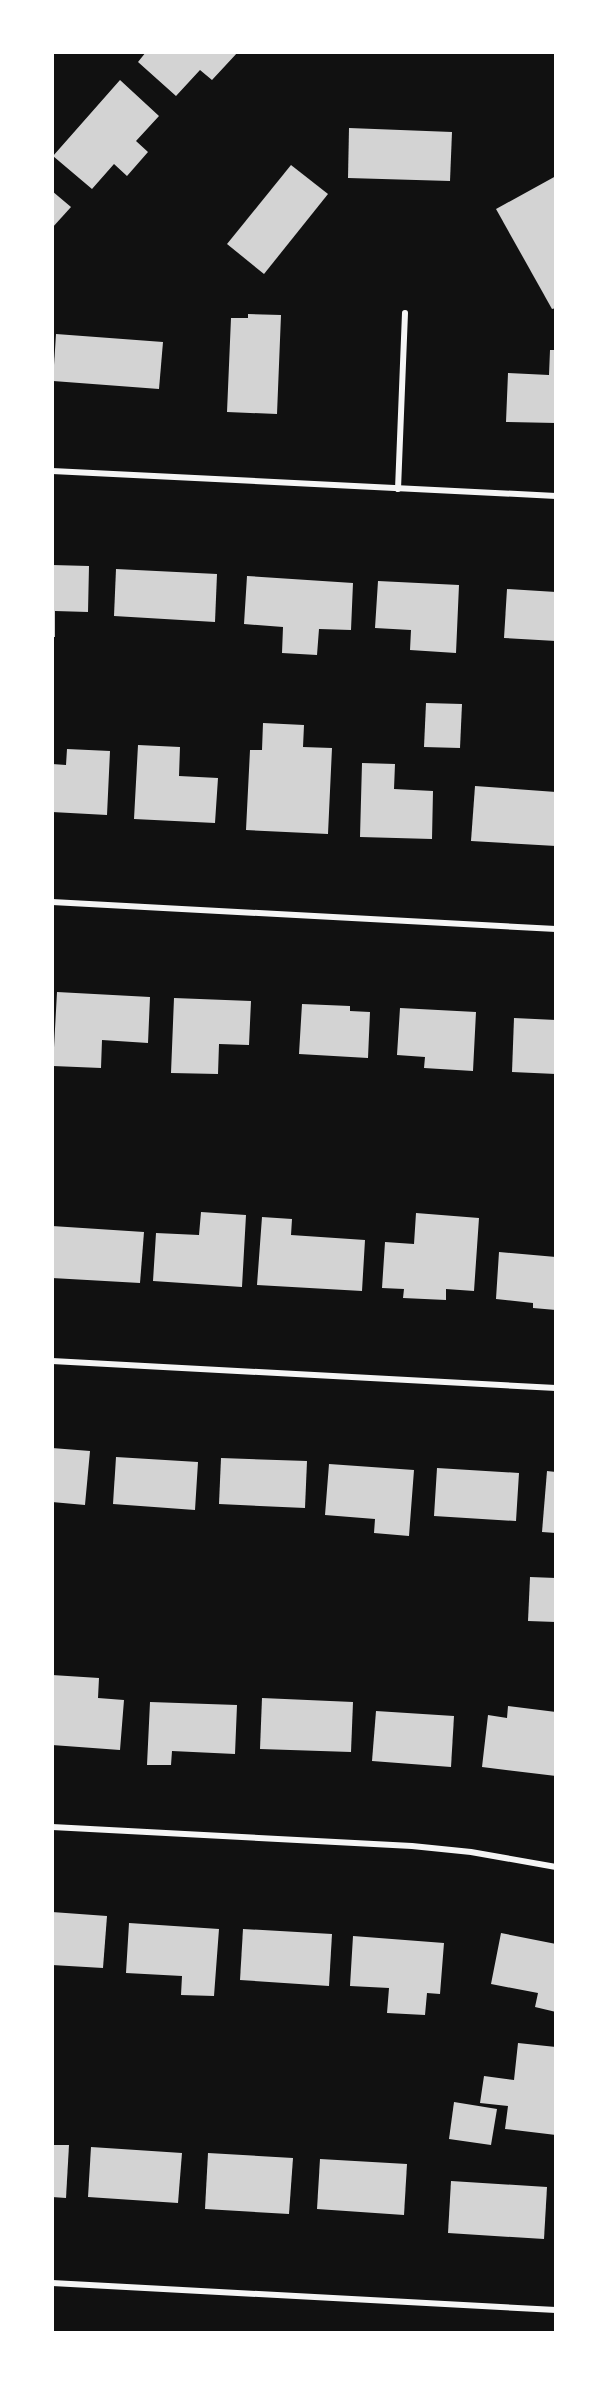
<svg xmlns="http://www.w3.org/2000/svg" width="608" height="2385" font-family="'PT Sans',sans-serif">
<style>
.building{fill:#d3d3d3}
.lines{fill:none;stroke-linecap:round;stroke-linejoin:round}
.minor{stroke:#f5f5f5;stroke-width:6}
</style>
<rect width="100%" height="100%" fill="#111"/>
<!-- building -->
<g class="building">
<path d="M146,52H238L212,80L200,70L176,96L138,62Z"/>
<path d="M120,80L159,116L136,141L148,152L127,176L114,164L92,189L53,156Z"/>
<path d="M349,128L452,132L450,181L348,178Z"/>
<path d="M291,165L328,194L264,274L227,244Z"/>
<path d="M556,176V308L552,309L496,209Z"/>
<path d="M52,191L71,207L52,228Z"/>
<path d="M248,314L281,315L277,414L227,412L231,318H248Z"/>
<path d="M56,334L163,342L159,389L53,381Z"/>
<path d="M550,350H556V423L506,422L508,373L549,375Z"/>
<path d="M52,565L89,566L88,612L55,611V637H52Z"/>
<path d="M116,569L217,574L215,622L114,616Z"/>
<path d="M247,576L353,583L351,630L319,629L317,655L282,653L283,627L244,624Z"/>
<path d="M378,581L459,585L456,653L410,650L411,630L375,628Z"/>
<path d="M507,589L556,592V641L504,638Z"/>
<path d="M426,703L462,704L460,748L424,747Z"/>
<path d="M263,723L304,725L303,747L332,748L328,834L246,830L250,750H262Z"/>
<path d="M138,745L180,747L179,776L218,778L215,823L134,819Z"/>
<path d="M67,749L110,751L107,815L52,812V764L66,765Z"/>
<path d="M362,763L395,764L394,789L433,791L432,839L360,837Z"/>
<path d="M475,786L556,792V846L471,841Z"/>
<path d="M57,992L150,997L148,1043L102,1040L101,1068L53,1066Z"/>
<path d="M174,998L251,1001L249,1045L219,1044L218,1074L171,1073Z"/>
<path d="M302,1004L350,1006V1011L370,1012L368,1058L299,1054Z"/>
<path d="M400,1008L476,1012L473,1071L424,1068L425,1057L397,1055Z"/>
<path d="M514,1018L556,1020V1074L512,1072Z"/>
<path d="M201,1212L246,1215L242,1287L153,1281L156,1233L199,1235Z"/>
<path d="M416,1213L479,1218L474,1291L446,1289V1300L403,1298L404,1289L382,1288L385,1242L414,1244Z"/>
<path d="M262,1217L292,1219L291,1235L365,1240L362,1291L257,1285Z"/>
<path d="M52,1226L144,1232L140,1283L52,1278Z"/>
<path d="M499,1252L556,1257V1310L533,1308V1303L496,1299Z"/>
<path d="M52,1448L90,1451L85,1505L52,1502Z"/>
<path d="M116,1457L198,1462L195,1510L113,1504Z"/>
<path d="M221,1458L307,1461L305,1508L219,1504Z"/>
<path d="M329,1464L414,1470L409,1536L374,1533L375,1519L325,1515Z"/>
<path d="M437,1468L519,1473L516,1521L434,1516Z"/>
<path d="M547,1471L556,1472V1533L542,1532Z"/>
<path d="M530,1577L556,1578V1622L528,1621Z"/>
<path d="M52,1675L99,1678L98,1698L124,1700L120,1750L52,1745Z"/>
<path d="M262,1698L353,1702L351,1752L260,1749Z"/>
<path d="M150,1702L237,1705L235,1754L172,1751L171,1765H147Z"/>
<path d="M508,1706L556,1712V1776L482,1767L488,1715L507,1718Z"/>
<path d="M376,1711L454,1716L451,1767L372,1761Z"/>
<path d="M52,1912L107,1916L103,1968L52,1965Z"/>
<path d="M129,1923L219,1929L214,1996L181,1995L182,1976L126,1973Z"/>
<path d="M243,1929L332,1934L329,1986L240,1980Z"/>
<path d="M501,1933L556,1944V2012L535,2007L538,1993L491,1984Z"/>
<path d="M353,1936L444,1943L440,1994L427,1993L425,2015L387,2013L389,1988L350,1986Z"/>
<path d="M518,2043L556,2047V2135L505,2129L508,2106L480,2103L484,2076L514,2080Z"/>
<path d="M454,2102L497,2109L491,2145L449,2139Z"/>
<path d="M52,2145H69L66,2198L52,2197Z"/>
<path d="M91,2147L182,2153L178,2203L88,2197Z"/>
<path d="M208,2153L293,2158L289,2214L205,2209Z"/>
<path d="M320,2159L407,2164L404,2215L317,2209Z"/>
<path d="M451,2181L547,2187L544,2239L448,2233Z"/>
</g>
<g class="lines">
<!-- minor -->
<g class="minor">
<path d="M52,471L556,496"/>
<path d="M398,489L405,313"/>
<path d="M52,902L556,929"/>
<path d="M52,1361L556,1388"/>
<path d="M52,1827L412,1846L471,1852L556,1867"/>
<path d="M52,2283L556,2310"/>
</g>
</g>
<!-- border -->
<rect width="608" height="2385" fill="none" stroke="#ffffff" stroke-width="108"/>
</svg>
